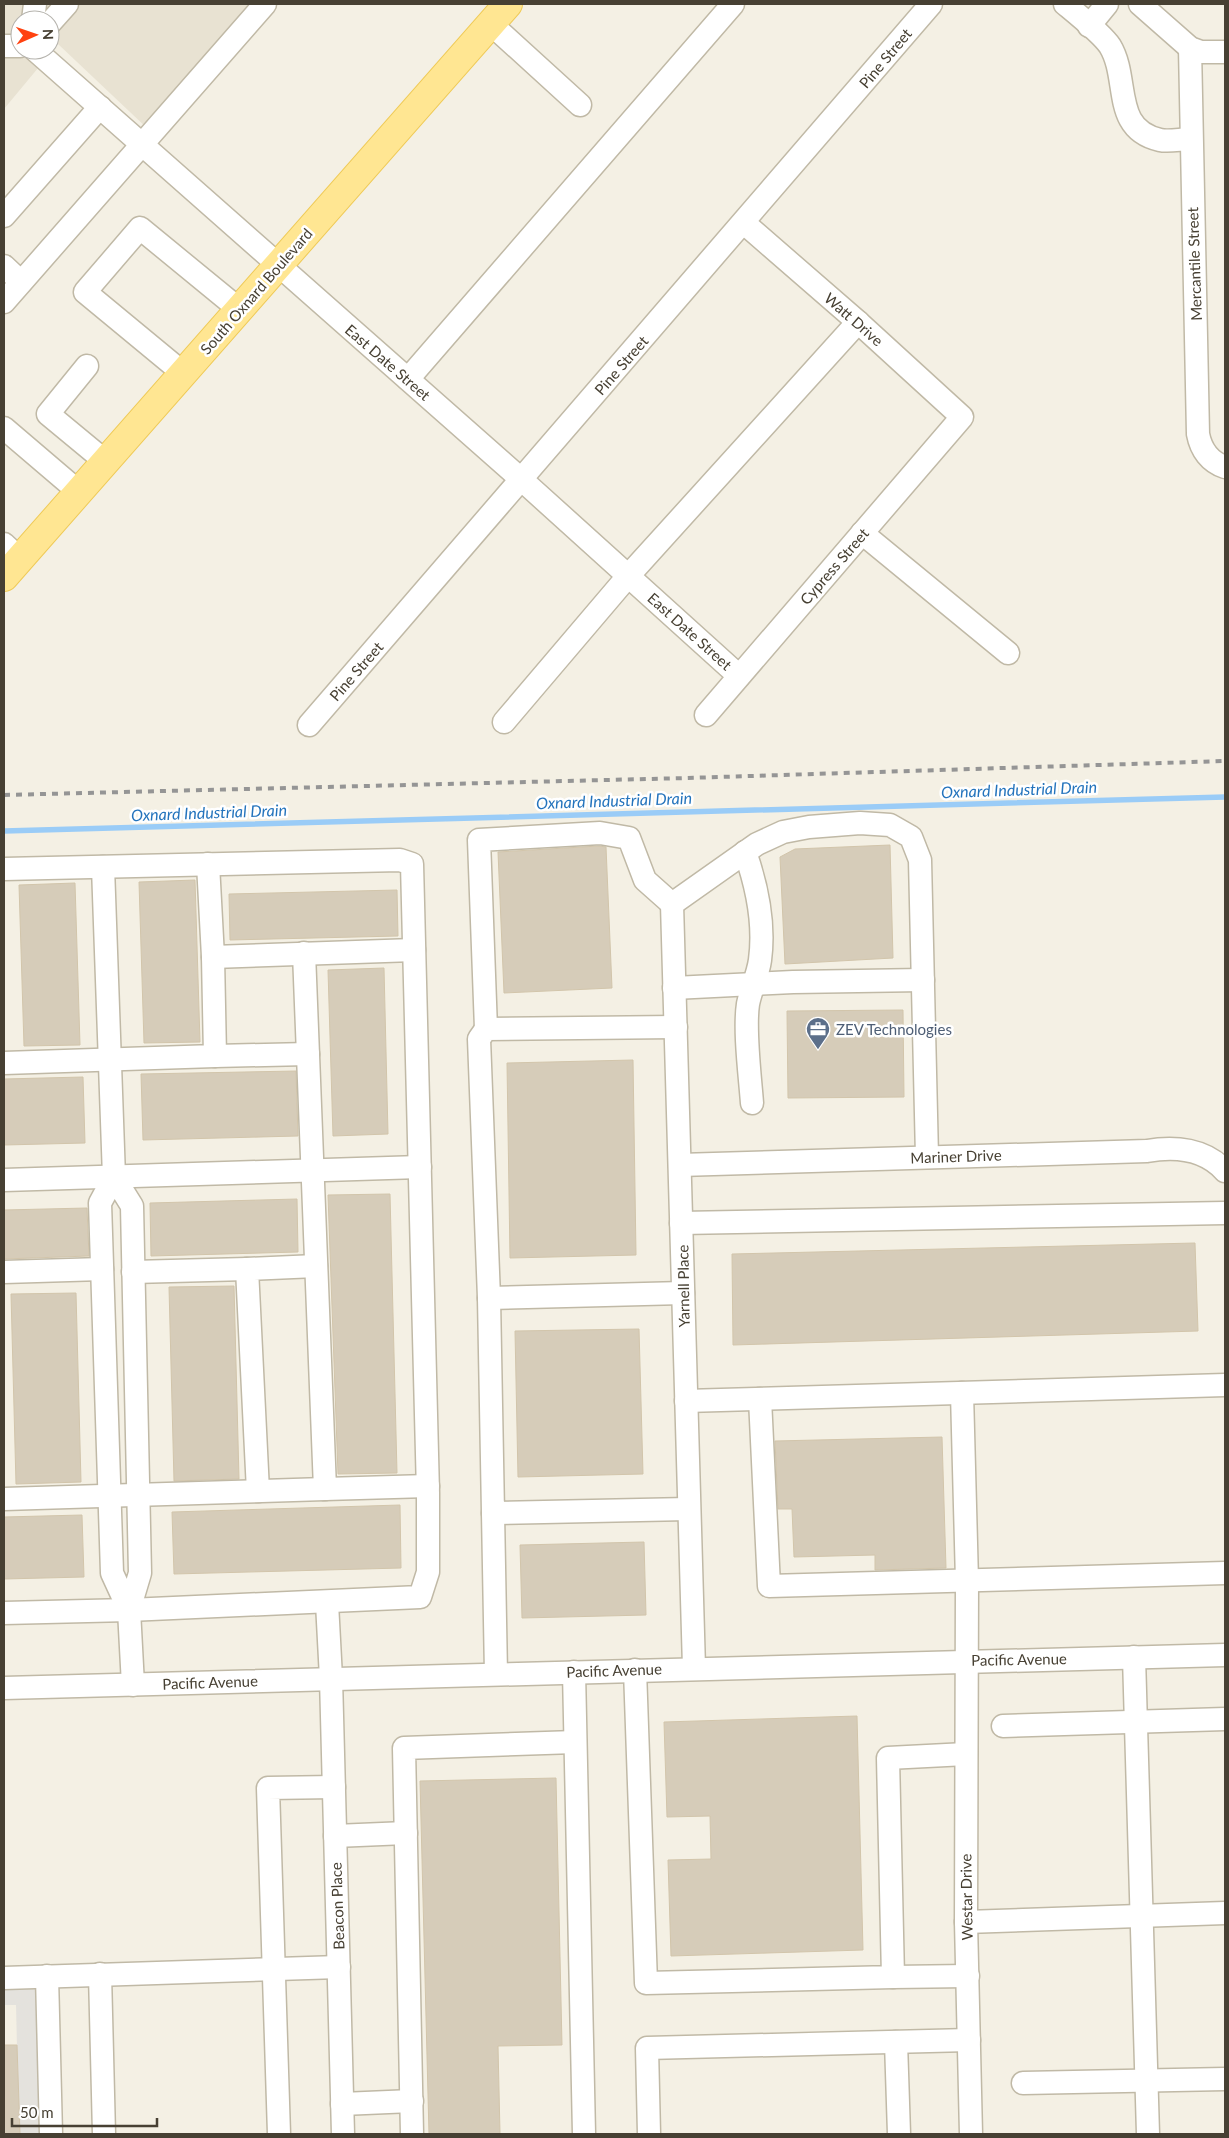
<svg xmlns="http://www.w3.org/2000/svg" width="1229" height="2138" font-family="Lato,sans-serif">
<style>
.residential{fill:#e8e2d2;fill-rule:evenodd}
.parking{fill:#e4e2dd}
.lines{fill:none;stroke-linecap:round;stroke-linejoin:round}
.stream{stroke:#9accf7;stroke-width:5.5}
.building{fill:#d6ccb9;stroke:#d2c5ab}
.minor-casing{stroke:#c0b9a6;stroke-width:25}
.major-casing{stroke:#efca57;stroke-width:30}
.minor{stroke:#fff;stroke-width:22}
.major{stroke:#ffe692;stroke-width:28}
.rail{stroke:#959595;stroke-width:4;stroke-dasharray:6 6;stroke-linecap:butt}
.labels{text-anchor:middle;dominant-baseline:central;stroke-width:5;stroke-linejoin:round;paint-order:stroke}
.street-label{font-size:15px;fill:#474033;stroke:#fff}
.service-label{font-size:15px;fill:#4e5e75;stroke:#fff;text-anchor:start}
.water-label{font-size:16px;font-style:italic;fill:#2373bc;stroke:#fff}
</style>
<rect width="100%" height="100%" fill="#f4f0e4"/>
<!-- residential -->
<path class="residential" d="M4,4H258L149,130L58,44L4,109ZM20,20H50V50H20Z"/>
<!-- parking -->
<path class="parking" d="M4,1981H38L43,2134H19L16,2005H4Z"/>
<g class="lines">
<!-- stream -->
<path class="stream" d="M4,831L1225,797"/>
</g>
<!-- building -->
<g class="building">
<path d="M890,845L893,958L785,964L780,857L795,849Z"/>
<path d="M599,846L606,847L612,988L504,993L498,852Z"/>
<path d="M195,880L200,1042L144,1043L139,882Z"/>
<path d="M75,883L80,1045L24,1046L19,885Z"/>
<path d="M397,890L398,936L230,940L229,894Z"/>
<path d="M384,968L388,1134L333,1136L328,970Z"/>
<path d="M903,1010L904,1097L788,1098L787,1011Z"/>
<path d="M633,1060L636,1255L510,1258L507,1063Z"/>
<path d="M296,1071L298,1136L143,1140L141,1074Z"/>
<path d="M83,1077L85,1143L4,1145V1079Z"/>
<path d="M390,1194L397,1473L338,1474L328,1195Z"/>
<path d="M297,1199L298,1252L151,1256L150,1203Z"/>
<path d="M87,1208L89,1256L4,1259V1210Z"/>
<path d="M1195,1243L1198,1331L733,1345L732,1254Z"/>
<path d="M234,1286L239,1479L174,1481L169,1287Z"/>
<path d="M76,1293L81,1482L16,1484L11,1294Z"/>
<path d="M639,1329L643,1474L518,1477L515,1331Z"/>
<path d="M942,1437L946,1568L875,1570V1555L794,1557L792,1509H778L775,1441Z"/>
<path d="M400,1505L401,1568L174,1574L172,1512Z"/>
<path d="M82,1515L84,1577L4,1579V1517Z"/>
<path d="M644,1542L646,1615L522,1618L520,1545Z"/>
<path d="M857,1716L863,1950L671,1956L668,1860L711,1859L710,1816L667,1817L664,1722Z"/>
<path d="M556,1778L562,2045L498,2046L500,2134H429L420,1781Z"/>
<path d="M4,2045H17L20,2134H4Z"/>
</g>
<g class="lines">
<!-- minor casing -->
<g class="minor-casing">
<g id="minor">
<path d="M1065,4C1077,14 1102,34 1110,46C1130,79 1111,129 1160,140C1169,142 1181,139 1191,139"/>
<path d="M1140,4L1190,48L1201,52H1225"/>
<path d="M33,20L35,4"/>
<path d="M50,23L67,4"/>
<path d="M491,24L580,105"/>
<path d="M1089,26L1107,4"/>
<path d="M4,46H20"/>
<path d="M1190,48L1198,434C1201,450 1210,462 1225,467"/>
<path d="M35,50L522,480L739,676"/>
<path d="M4,216L100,107"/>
<path d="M4,266L21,282"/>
<path d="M4,302L265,4"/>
<path d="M87,366L48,414L106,462"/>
<path d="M183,373L85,292L140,228L240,310"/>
<path d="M408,379L733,4"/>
<path d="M4,428L79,492"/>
<path d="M862,533L1008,653"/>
<path d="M4,544L20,559"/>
<path d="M706,715L962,417L858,322L744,223"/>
<path d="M504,722L629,575L858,322"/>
<path d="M309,725L931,4"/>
<path d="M745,852C757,886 765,923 760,960C758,975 751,989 748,1004C744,1030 750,1076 752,1103"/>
<path d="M208,864L213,957L414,950"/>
<path d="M103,867L114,1177"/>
<path d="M4,869L400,860L412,864L428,1493V1572L420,1597L129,1610L4,1613"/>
<path d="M672,904L694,1668"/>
<path d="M672,904L757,844L783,832L809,827L860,823L890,825L911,837L920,860L927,1157"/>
<path d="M304,953L325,1489L428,1486"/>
<path d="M674,988L793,982L923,980"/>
<path d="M676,1027L486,1029L479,1039L489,1298L683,1293"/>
<path d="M486,1029L479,840L600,833L629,838L645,880L672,904"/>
<path d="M215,1056L308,1054"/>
<path d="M4,1063L215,1056L213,957"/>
<path d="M680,1165L1147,1151C1175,1146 1205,1149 1225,1171"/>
<path d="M4,1180L420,1167"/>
<path d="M681,1223L1225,1213"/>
<path d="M4,1272L102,1269"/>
<path d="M133,1272L247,1269"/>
<path d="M489,1298L493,1513L688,1509"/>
<path d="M962,1393L967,1581L966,1922L971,2134"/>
<path d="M760,1399L769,1586L1225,1573"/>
<path d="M686,1401L1225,1385"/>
<path d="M258,1491L247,1269L316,1266"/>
<path d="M4,1499L325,1489"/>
<path d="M493,1513L496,1674"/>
<path d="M327,1603L331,1678L343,2134"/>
<path d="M129,1610L112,1573L100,1203L114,1177L132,1206L140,1573L129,1610L133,1685"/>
<path d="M1134,1657L1148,2134"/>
<path d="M635,1670L646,1983L893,1977L888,1758L966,1754"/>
<path d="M574,1672L584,2134"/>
<path d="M4,1688L1225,1655"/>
<path d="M1003,1726L1225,1719"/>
<path d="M335,1836L406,1833"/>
<path d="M966,1922L1225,1913"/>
<path d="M100,1974L104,2134"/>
<path d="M47,1976L51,2134"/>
<path d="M893,1977L968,1976"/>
<path d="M4,1978L339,1967"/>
<path d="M896,2042L899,2134"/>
<path d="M1023,2083L1225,2079"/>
<path d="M342,2104L412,2101"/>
<path d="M279,2134L268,1788L334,1787"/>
<path d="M412,2134L404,1748L575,1742"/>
<path d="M649,2134L647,2048L969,2040"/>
</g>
</g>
<!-- major casing -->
<g class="major-casing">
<path id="major" d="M4,577L508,4"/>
</g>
<!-- minor -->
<use href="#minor" class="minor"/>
<!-- major -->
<use href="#major" class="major"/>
<!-- rail -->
<path class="rail" d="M4,795L687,778L1225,761"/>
</g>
<!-- icons -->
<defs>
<g id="office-pin" transform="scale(1.25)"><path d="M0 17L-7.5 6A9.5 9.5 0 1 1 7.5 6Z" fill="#5c6f8a" stroke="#fff"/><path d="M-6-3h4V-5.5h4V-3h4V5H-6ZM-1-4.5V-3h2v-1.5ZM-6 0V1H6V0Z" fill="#fff"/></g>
</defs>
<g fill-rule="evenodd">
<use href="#office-pin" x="818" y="1029"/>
</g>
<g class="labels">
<!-- street labels -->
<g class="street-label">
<text transform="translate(885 58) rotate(-50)">Pine Street</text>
<text transform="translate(1194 264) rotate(-92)">Mercantile Street</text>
<text transform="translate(256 291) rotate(-49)">South Oxnard Boulevard</text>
<text transform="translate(854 319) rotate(41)">Watt Drive</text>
<text transform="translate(388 362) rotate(41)">East Date Street</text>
<text transform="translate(621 365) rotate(-49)">Pine Street</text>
<text transform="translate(834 566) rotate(-49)">Cypress Street</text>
<text transform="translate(690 631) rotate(42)">East Date Street</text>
<text transform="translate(356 671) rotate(-49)">Pine Street</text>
<text transform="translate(956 1156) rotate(-2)">Mariner Drive</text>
<text transform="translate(683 1286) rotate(-91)">Yarnell Place</text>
<text transform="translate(1019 1659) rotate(-1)">Pacific Avenue</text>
<text transform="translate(614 1670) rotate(-2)">Pacific Avenue</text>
<text transform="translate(210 1682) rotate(-2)">Pacific Avenue</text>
<text transform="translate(966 1897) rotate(-91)">Westar Drive</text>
<text transform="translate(337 1906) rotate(-92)">Beacon Place</text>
</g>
<!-- service labels -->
<g class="service-label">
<text x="836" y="1029">ZEV Technologies</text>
</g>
<!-- water labels -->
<g class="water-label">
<text transform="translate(1019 789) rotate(-2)">Oxnard Industrial Drain</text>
<text transform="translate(614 800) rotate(-2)">Oxnard Industrial Drain</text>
<text transform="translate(209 812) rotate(-2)">Oxnard Industrial Drain</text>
</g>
</g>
<!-- border -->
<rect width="1229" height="2138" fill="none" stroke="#474033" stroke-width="10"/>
<!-- north arrow -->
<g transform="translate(35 35) rotate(88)"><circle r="24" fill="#ffffff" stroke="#b5b3ad"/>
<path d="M0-4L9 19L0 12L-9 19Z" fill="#ff4210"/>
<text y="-8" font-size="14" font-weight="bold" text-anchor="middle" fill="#474033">N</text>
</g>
<!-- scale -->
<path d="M12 2118v8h145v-8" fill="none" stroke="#474033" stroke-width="2.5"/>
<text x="20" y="2118" font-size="15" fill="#474033" stroke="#ffffff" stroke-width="4" paint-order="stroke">50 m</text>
</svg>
